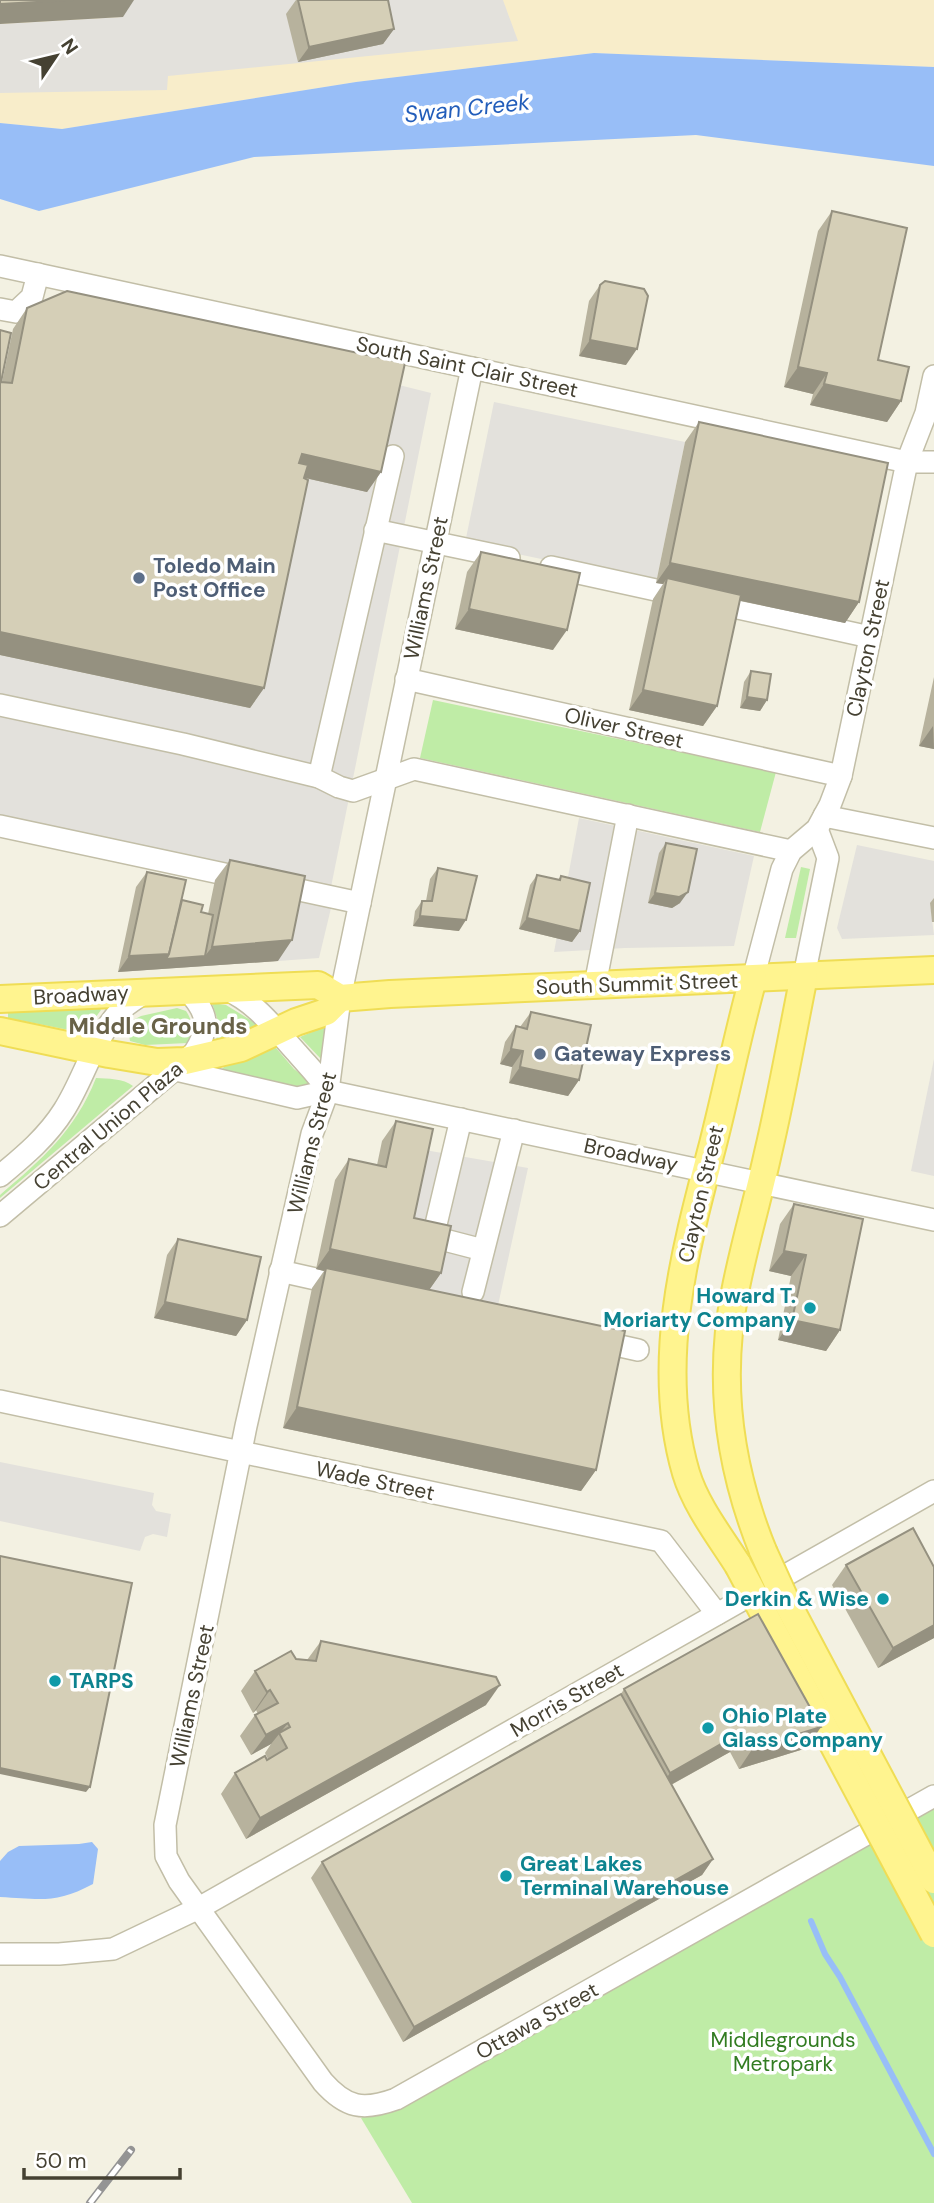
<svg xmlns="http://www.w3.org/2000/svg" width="934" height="2203" font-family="'DM Sans',sans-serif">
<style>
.commercial{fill:#f8edca}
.green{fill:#bfeca6}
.parking{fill:#e3e1dc}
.water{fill:#98bef7}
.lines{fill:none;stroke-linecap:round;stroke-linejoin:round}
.stream{stroke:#98bef7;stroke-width:6}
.minor-casing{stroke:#c2bea7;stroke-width:24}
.major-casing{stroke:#efdd55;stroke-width:30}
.minor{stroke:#fff;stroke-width:21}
.major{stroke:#fff48f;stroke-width:26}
.rail-casing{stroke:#949494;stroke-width:8}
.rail{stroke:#fff;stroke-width:5;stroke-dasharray:16;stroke-linecap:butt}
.major-bridge-casing{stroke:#efdd55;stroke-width:30;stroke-linecap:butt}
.major-bridge{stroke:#fff48f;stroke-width:26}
.wall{fill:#b7b29d}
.shaded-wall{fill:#959180}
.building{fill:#d5cfb7;stroke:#959180;stroke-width:2}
.service-dot{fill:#5c6f8a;stroke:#fff;stroke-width:2.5}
.culture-dot{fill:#0f9aa8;stroke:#fff;stroke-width:2.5}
.labels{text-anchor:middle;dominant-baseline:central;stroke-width:7;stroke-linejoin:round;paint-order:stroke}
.street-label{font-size:21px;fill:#454132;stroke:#fff}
.service-label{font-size:21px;font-weight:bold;fill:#4e5e75;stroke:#fff;text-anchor:start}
.culture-label{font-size:21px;font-weight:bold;fill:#0d838f;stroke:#fff;text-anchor:start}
.park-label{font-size:21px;fill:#327c21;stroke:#fff}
.water-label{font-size:23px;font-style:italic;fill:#225dba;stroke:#fff}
.neighbourhood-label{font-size:23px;font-weight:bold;fill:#696248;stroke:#fff}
</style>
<rect width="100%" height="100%" fill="#f3f1e2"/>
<!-- commercial -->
<path class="commercial" d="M0,0H934V67L594,53L356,82L62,129L0,123Z"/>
<!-- green -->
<g class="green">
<path d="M433,700L776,772L760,832L420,758Z"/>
<path d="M801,867L810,869L796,938H785Z"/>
<path d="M212,1003L226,1005L257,1024C248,1034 229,1039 216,1041L219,1024Z"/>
<path d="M98,1007L101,1010L84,1033L8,1018V1012Z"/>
<path d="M177,1008L186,1011C193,1021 193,1031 188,1043L145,1045L130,1041L128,1029L131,1021L141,1016Z"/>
<path d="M326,1026L323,1058H320L300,1037Z"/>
<path d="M273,1047L276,1048L294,1069L315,1085L313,1092L220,1071L224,1067Z"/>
<path d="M96,1078C108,1079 123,1078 133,1086L0,1198V1195C42,1159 75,1131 96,1078Z"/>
<path d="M934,1796V2203H412L361,2118Z"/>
</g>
<!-- parking -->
<g class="parking">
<path d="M122,0H503L518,41L168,76L167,90L0,93V24L122,17Z"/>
<path d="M391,383L431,393L331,887L0,816V655L250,708L294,486Z"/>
<path d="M494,402L685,442L656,583L465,543Z"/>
<path d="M579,818L754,856L734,946L625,948L554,952Z"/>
<path d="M857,845L934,861V903L930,904L934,935L842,939L837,928Z"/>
<path d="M291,896L332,904L319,958L278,961Z"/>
<path d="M934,1059V1176L911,1171Z"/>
<path d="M419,1149L528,1168L497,1310L427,1293L400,1238Z"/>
<path d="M0,1462L154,1493L152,1505L156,1511L171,1514L167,1537L153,1534L145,1537L140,1551L0,1521Z"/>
</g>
<!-- water -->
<g class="water">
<path d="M594,53L934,67V166L696,135L254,157L39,211L0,199V123L62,129L356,82Z"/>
<path d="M92,1842L98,1849L93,1884C56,1904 40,1899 0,1897V1861L8,1852L19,1846L79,1844Z"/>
</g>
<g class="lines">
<!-- stream -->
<path class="stream" d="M811,1921L825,1954L840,1977L934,2154"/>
<!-- minor casing -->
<g class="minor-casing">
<g id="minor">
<path d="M0,266L907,462H934"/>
<path d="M0,309L16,312L32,297L38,274"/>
<path d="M472,368L340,998L328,1091L312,1134L246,1426L165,1825L166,1856L179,1881L323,2082C346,2108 363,2111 396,2099L934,1796"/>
<path d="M375,530L509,558"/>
<path d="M551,567L870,637"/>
<path d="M406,679L841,776"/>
<path d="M0,705L183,744L319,777L339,787L353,791L414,769L791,851"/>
<path d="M319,777L393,456"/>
<path d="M824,816L934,838"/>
<path d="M0,826L360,903"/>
<path d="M804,976L828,858L817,829"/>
<path d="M753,979L782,869L791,851L817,829L830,805L841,776L907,462L926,413L934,376"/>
<path d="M595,985L628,815"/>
<path d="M225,989C257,1003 274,1028 297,1053C308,1066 319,1076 328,1091"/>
<path d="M163,1067L297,1098L328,1091L934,1220"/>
<path d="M461,1119L433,1237L483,1250"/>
<path d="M0,1176C24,1156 47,1137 64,1110C85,1077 94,1036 123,1008C130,1002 138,997 146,992"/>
<path d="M0,1216L194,1053C211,1027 208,1013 188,991"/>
<path d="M280,1271L347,1286"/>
<path d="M473,1292L514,1130"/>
<path d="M593,1340L638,1350"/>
<path d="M0,1401L661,1541L717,1614"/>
<path d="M0,1954H59L113,1949L199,1908L934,1491"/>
</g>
</g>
<!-- major casing -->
<g class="major-casing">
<g id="major">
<path d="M0,999L318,985L340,998L390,994L934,970"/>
<path d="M0,1031L109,1054L157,1062L185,1061L241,1048L296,1022L326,1012L340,998"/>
<path d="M763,1551C729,1467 717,1382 735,1292C744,1245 758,1199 768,1153C782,1094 792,1035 804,976"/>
<path d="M738,1565C719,1535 696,1506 686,1473C654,1363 685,1250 713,1144C727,1089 738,1033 753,979"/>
</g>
</g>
<!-- minor -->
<use href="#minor" class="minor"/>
<!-- major -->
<use href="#major" class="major"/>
<!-- rail casing -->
<g class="rail-casing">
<path id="rail" d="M90,2203L131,2150"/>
</g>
<!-- rail -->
<use href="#rail" class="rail"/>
<!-- major-bridge casing -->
<g class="major-bridge-casing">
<g id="major-bridge">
<path d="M763,1551L784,1597L934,1880"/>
<path d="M738,1565L934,1934"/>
</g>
</g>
<!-- major-bridge -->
<use href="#major-bridge" class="major-bridge"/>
</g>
<!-- wall -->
<g class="wall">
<path d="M296,0H388L394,29L383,44L298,62L286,14Z"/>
<path d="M832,211L878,360L901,401L887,422L810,405L813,394L784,387L818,231Z"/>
<path d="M600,285L626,365L579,356L589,301Z"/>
<path d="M27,308L381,472L367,492L305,478L264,688L250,708L0,655V330L1,382H2L13,329Z"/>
<path d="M699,422L859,602L845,623L740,601L717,706L703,726L629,710L653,599L663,584L656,583L685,442Z"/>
<path d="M481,552L553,650L455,629L467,572Z"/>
<path d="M751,671L767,700L760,711L740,708L744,682Z"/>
<path d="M934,677V749L919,746Z"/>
<path d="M666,843L680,903L672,908L648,903L659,853Z"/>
<path d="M230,860L278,961L118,972L136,887L147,872L182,900L201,912L208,914L215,880Z"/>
<path d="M438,868L459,931L413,926L415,911L422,901H426L430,879Z"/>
<path d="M537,875L558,880L561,876L580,931L572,942L519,929L530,885Z"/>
<path d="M934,898V922H932L930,903Z"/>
<path d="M531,1012L579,1080L568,1096L509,1083L512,1067L500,1064L505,1042L516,1026L520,1027Z"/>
<path d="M396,1121L414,1218L441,1273L429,1290L596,1470L581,1491L283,1428L312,1288L324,1271L316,1269L335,1180L349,1159L377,1165L382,1141Z"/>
<path d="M794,1204L840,1330L826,1351L778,1340L791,1276L769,1271L780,1224Z"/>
<path d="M178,1239L247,1320L236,1336L154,1318L167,1255Z"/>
<path d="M846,1565L934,1638L878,1668L832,1585Z"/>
<path d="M321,1641L486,1705L246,1839L221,1794L235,1773L268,1759L265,1753L271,1744L251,1755L240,1736L255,1715L258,1714L256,1710L253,1713L241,1691L255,1671L296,1659L307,1660Z"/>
<path d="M624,1689L807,1748L739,1769L730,1752L671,1785L713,1859L702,1875L403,2042L311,1878L322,1862L621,1694Z"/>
</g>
<!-- shaded-wall -->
<g class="shaded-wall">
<path d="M73,0H134L123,17L0,24V4Z"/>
<path d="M394,29L383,44L298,62L309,47Z"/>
<path d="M590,340L637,349L626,365L579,356Z"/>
<path d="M798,367L827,373L813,394L784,387Z"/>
<path d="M824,384L901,401L887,422L810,405Z"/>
<path d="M302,454L381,472L367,492L288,474Z"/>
<path d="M670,563L859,602L845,623L666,585L667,578L663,584L656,583Z"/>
<path d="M469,609L567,630L553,650L455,629Z"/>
<path d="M0,632L264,688L250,708L0,655Z"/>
<path d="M643,690L717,706L703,726L629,710Z"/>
<path d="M747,697L767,700L760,711L740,708Z"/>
<path d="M933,726L934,749L919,746Z"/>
<path d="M688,892L680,903L672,908L648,903L655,893Z"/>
<path d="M420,916L466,920L459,931L413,926Z"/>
<path d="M527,918L580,931L572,942L519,929Z"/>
<path d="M292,940L278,961L118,972L129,956L169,954L205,956L212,947Z"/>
<path d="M511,1049L523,1051L512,1067L500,1064Z"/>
<path d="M520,1067L579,1080L568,1096L509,1083Z"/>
<path d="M330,1249L441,1273L427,1293L326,1268L324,1271L316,1269Z"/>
<path d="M784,1251L806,1255L791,1276L769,1271Z"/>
<path d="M165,1302L247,1320L236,1336L154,1318Z"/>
<path d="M792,1320L840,1330L826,1351L778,1340Z"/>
<path d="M297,1407L596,1470L581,1491L283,1428Z"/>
<path d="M934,1625V1638L878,1668L893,1648Z"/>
<path d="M500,1685L486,1705L246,1839L260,1818Z"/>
<path d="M270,1690L256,1710L253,1713L267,1692Z"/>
<path d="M288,1723L271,1744L251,1755L266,1735Z"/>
<path d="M821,1727L807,1748L739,1769L753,1748Z"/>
<path d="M744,1731L730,1752L656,1793L670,1773Z"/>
<path d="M0,1768L90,1787L86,1792L0,1774Z"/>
<path d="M713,1859L702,1875L403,2042L414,2027Z"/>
</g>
<!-- building -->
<g class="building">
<path d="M0,0H73L0,4Z"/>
<path d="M298,0H388L394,29L309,47Z"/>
<path d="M832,211L907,228L878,360L909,367L901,401L824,384L827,373L798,367Z"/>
<path d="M605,281L644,289L648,296L637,349L590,340L600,285Z"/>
<path d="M67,291L405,363L381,472L302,454L299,463L308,465L304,478L308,480L264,688L0,632V330L11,333L1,382L12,383L27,308Z"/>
<path d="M699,422L888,463L859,602L670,563Z"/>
<path d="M481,552L580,573L567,630L469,609Z"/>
<path d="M667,578L741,595L717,706L643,690Z"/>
<path d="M751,671L771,674L767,700L747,697Z"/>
<path d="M666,843L697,849L688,892L679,897L655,893Z"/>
<path d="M230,860L305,876L292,940L212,947Z"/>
<path d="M438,868L477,876L466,920L420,916L422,901H432Z"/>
<path d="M147,872L186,880L169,954L129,956Z"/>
<path d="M537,875L560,880L561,876L590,883L580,931L527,918Z"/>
<path d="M182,900L203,905L201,912L213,915L205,956L166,959L169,954Z"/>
<path d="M531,1012L591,1025L579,1080L520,1067L523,1051L511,1049L516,1026L527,1029Z"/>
<path d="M396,1121L433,1129L414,1218L451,1226L441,1273L330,1249L349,1159L386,1167Z"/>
<path d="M794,1204L863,1219L840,1330L792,1320L806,1255L784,1251Z"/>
<path d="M178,1239L261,1257L247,1320L165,1302Z"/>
<path d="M326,1268L625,1331L596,1470L297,1407Z"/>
<path d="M913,1528L934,1567V1625L893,1648L846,1565Z"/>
<path d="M0,1556L132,1583L90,1787L0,1768Z"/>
<path d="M758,1614L821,1727L753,1748L744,1731L670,1773L624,1689Z"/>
<path d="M321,1641L496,1677L500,1685L260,1818L235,1773L265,1756L267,1760L287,1748L279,1733L290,1727L288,1723L266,1735L255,1715L278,1703L270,1690L267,1692L255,1671L291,1651L296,1659L316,1661Z"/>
<path d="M621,1694L713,1859L414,2027L322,1862Z"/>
</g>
<!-- markers -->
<g class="service-dot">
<circle cx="139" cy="578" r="7"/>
<circle cx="540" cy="1054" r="7"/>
</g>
<g class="culture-dot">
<circle cx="810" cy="1308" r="7"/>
<circle cx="883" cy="1599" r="7"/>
<circle cx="55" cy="1681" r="7"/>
<circle cx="708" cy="1728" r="7"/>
<circle cx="506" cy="1876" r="7"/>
</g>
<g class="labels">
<!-- street labels -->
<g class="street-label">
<text transform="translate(467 367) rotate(12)">South Saint Clair Street</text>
<text transform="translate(426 588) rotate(-78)">Williams Street</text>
<text transform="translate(868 648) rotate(-78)">Clayton Street</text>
<text transform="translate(624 728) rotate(13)">Oliver Street</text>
<text transform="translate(637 984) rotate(-2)">South Summit Street</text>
<text transform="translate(81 995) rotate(-3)">Broadway</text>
<text transform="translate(108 1126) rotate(-40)">Central Union Plaza</text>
<text transform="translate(312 1143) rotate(-76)">Williams Street</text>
<text transform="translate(631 1155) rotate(12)">Broadway</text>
<text transform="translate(701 1194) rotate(-77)">Clayton Street</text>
<text transform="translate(375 1481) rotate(12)">Wade Street</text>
<text transform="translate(192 1696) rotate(-78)">Williams Street</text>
<text transform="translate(567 1700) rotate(-30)">Morris Street</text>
<text transform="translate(537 2021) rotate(-29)">Ottawa Street</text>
</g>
<!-- service labels -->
<g class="service-label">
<text x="153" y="566">Toledo Main<tspan x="153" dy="24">Post Office</tspan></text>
<text x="554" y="1054">Gateway Express</text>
</g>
<!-- culture labels -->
<g class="culture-label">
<text x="796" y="1296" text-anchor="end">Howard T.<tspan x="796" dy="24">Moriarty Company</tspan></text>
<text x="869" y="1599" text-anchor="end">Derkin &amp; Wise</text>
<text x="69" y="1681">TARPS</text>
<text x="722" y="1716">Ohio Plate<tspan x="722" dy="24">Glass Company</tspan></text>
<text x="520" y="1864">Great Lakes<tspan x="520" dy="24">Terminal Warehouse</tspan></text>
</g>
<!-- park labels -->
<g class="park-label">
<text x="783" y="2040">Middlegrounds<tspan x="783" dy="24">Metropark</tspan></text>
</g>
<!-- water labels -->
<g class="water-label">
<text transform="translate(467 108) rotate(-6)">Swan Creek</text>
</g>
<!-- neighbourhood labels -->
<g class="neighbourhood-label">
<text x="158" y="1026">Middle Grounds</text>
</g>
</g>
<!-- north arrow -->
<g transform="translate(56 56) rotate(55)" stroke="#ffffff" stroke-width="5" paint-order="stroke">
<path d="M0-5L12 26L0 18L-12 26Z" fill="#454132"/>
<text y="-10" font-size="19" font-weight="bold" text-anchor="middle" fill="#454132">N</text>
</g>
<!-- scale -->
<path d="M24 2168v10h156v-10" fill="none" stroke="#454132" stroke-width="3.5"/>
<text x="35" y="2168" font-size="21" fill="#454132" stroke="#ffffff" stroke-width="5" paint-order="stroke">50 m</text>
</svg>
